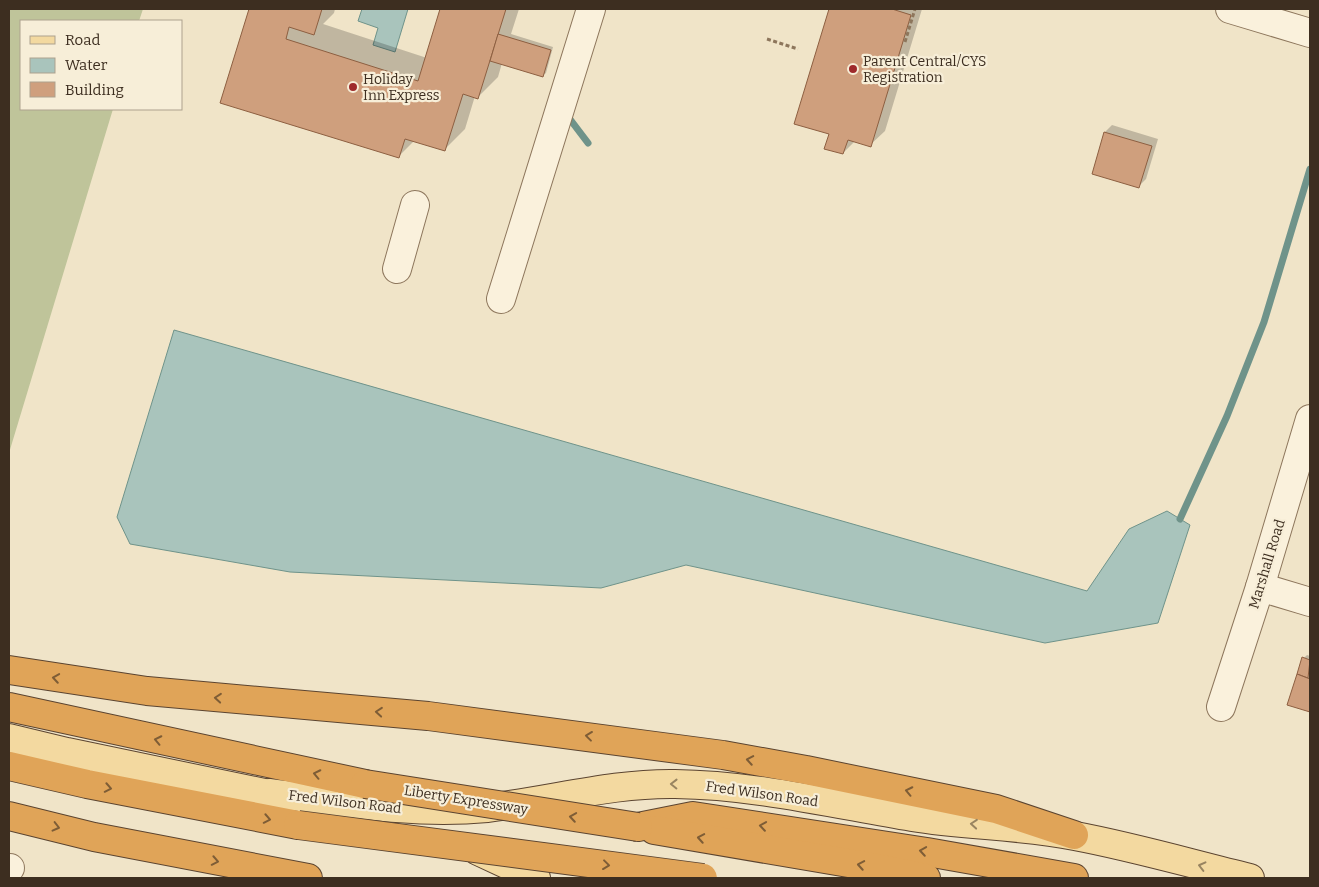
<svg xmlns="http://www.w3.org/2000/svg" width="1319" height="887" font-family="Bitter,serif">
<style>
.cemetery{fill:#bfc49a}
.water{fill:#a9c4bc;stroke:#6f938a}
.shadow{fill:#0003}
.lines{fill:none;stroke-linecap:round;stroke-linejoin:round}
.stream{stroke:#6f938a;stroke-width:7}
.building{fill:#cf9f7d;stroke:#8d5f41}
.minor-casing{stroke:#8d765c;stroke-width:30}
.major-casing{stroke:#5b4430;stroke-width:30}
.highway-casing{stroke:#5b4430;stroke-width:30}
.path{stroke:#8d765c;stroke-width:3;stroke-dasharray:4 2.5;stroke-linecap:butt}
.minor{stroke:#faf1dc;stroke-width:28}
.major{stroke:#f3d9a0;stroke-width:28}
.highway{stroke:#e0a458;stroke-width:28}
.highway-bridge-casing{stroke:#5b4430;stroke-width:30;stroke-linecap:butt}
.highway-bridge{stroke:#e0a458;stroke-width:28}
.oneway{stroke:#7e5d36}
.oneway2{stroke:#988460}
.poi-dot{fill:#9e2a2b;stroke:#f7eed8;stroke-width:2}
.labels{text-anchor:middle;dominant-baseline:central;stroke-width:4.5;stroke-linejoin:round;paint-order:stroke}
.poi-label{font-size:14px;fill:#3d2e20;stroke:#f7eed8;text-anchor:start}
.street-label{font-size:14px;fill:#3d2e20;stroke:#f7eed8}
</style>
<rect width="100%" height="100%" fill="#f0e4c8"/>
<!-- cemetery -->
<path class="cemetery" d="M9,9H143L139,21H21V109H113L9,453Z"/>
<!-- water -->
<g class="water">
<path d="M362,9H408L395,52L373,45L378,28L358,21Z"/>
<path d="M174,330L1087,591L1129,529L1167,511L1190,525L1158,623L1045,643L686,565L601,588L290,572L130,544L117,517Z"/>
</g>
<!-- shadow -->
<g class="shadow">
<path d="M250,9H335L334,13L323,24L427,58L442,9H519L511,34L553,47L546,73L542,76L502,63L498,77L478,97L475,96L465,129L445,149L415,140L399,156L221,102Z"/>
<path d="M830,9H922L885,131L870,145L855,141L843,153L830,133L796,123Z"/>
<path d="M1112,125L1158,139L1146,179L1139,186L1105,132Z"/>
<path d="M1307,655L1310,656V711L1289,704L1304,658Z"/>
</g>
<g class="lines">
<!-- stream -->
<g class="stream">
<path d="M566,114L588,143"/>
<path d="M1180,519L1227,416L1264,322L1310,169"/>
</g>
</g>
<!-- building -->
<g class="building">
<path d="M249,9H322L314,35L289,27L286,39L418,81L440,9H506L478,99L463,94L445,151L405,139L399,158L220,103Z"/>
<path d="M829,9H892L911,15L871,147L848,140L843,154L824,149L829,134L794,124Z"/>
<path d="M498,34L551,50L543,77L490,61Z"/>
<path d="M1104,132L1152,146L1139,188L1092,174Z"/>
<path d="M1302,657L1310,660L1308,678L1297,674Z"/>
<path d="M1297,674L1310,679V712L1287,705Z"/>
</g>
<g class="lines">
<!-- minor casing -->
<g class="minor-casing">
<g id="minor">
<path d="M1230,9L1310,33"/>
<path d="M397,269L415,205"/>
<path d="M501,299L591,9"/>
<path d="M1260,587L1310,602"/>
<path d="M1221,707L1260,587L1310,419"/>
<path d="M9,868H10"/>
</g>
</g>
<!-- major casing -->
<g class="major-casing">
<g id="major">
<path d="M9,738L67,752L288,798"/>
<path d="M269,793C342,802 414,815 487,808C551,801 611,783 675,784C755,785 834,804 912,817C966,826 1021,825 1075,836C1134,847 1192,864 1250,878"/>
<path d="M478,851L536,878"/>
</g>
</g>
<!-- highway casing -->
<g class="highway-casing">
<g id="highway">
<path d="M9,670L147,691L428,716L723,755L806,770L996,809L1074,835"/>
<path d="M9,707L365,784"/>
<path d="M9,766L87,784L298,825"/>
<path d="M9,816L94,837L308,878"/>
<path d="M638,827L693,816L927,852L1074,878"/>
<path d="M654,830L872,867L926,878"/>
</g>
</g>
<!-- path -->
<g class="path">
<path d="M767,39L798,49"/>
<path d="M905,42L915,9"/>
</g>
<!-- minor -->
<use href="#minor" class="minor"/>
<!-- major -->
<use href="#major" class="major"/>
<!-- highway -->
<use href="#highway" class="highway"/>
<!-- highway-bridge casing -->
<g class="highway-bridge-casing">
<g id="highway-bridge">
<path d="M365,784L638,827"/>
<path d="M298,825L703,878"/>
</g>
</g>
<!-- highway-bridge -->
<use href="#highway-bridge" class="highway-bridge"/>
</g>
<!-- one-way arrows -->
<defs><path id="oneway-chevron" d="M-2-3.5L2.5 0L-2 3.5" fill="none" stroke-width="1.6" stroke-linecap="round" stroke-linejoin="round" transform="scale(1.25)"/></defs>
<g class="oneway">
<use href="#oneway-chevron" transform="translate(56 678) rotate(-171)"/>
<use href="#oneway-chevron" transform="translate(218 698) rotate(-175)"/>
<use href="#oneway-chevron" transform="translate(379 712) rotate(-175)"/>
<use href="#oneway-chevron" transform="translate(589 736) rotate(-173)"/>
<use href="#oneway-chevron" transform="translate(158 740) rotate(-168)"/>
<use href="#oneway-chevron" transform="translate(750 760) rotate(-170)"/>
<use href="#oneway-chevron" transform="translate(317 774) rotate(-168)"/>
<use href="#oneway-chevron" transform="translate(108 788) rotate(11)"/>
<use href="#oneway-chevron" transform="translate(909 791) rotate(-168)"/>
<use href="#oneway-chevron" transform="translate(573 817) rotate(-171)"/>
<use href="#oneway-chevron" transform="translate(267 819) rotate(11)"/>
<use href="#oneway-chevron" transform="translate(763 826) rotate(-172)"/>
<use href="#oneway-chevron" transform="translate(56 827) rotate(14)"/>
<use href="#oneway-chevron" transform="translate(701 838) rotate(-170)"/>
<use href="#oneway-chevron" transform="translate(923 851) rotate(-171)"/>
<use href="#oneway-chevron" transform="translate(215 861) rotate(11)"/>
<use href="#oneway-chevron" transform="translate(606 865) rotate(7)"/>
<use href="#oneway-chevron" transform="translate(861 865) rotate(-170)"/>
</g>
<g class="oneway2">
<use href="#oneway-chevron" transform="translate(674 784) rotate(-179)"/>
<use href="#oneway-chevron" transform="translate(974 824) rotate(-175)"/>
<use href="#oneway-chevron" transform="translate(1202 866) rotate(-166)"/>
</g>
<!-- markers -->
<g class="poi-dot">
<circle cx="853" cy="69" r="5"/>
<circle cx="353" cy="87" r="5"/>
</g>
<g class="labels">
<!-- poi labels -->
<g class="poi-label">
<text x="863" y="61">Parent Central/CYS<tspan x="863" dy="16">Registration</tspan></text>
<text x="363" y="79">Holiday<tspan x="363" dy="16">Inn Express</tspan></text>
</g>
<!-- street labels -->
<g class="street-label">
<text transform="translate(1267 564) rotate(-73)">Marshall Road</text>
<text transform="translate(762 794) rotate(8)">Fred Wilson Road</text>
<text transform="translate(466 800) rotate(9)">Liberty Expressway</text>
<text transform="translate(345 802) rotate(7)">Fred Wilson Road</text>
</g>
</g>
<!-- border -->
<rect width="1319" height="887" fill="none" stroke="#3d2e20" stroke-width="20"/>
<!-- legend -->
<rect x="20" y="20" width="162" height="90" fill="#f7eed8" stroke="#ada18e"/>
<rect x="30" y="36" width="25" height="8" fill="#f3d9a0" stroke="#ada18e"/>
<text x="65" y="45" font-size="15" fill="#3d2e20">Road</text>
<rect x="30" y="58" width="25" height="15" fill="#a9c4bc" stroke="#ada18e"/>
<text x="65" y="70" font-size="15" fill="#3d2e20">Water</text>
<rect x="30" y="82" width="25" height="15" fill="#cf9f7d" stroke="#ada18e"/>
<text x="65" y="95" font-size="15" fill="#3d2e20">Building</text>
</svg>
